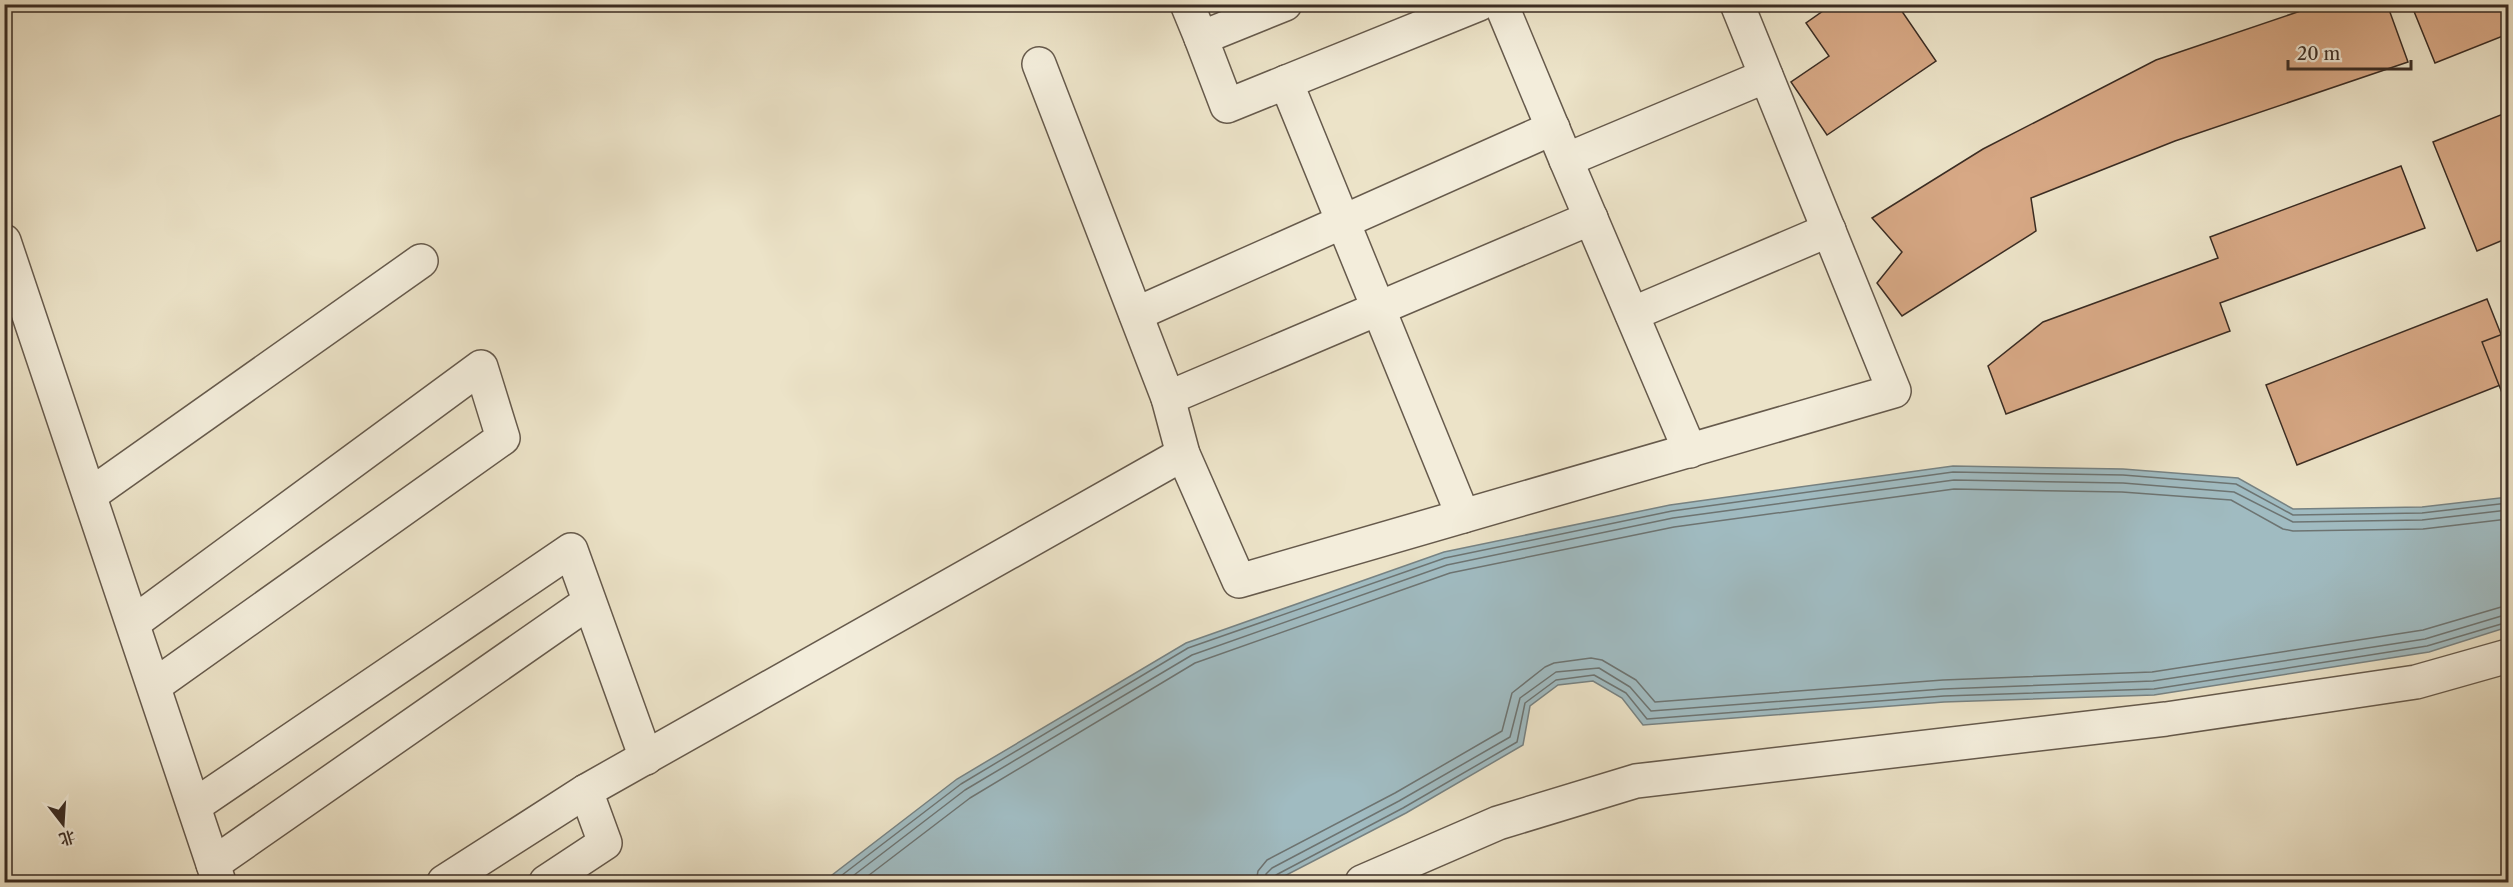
<svg xmlns="http://www.w3.org/2000/svg" width="2513" height="887" font-family="'Libre Caslon Text','Noto Serif SC',serif">
<style>
.water{fill:#a0bbc1;stroke:#778282;stroke-width:1.5}
.lines{fill:none;stroke-linecap:round;stroke-linejoin:round}
.shore{stroke:#6d7472;stroke-width:1.5}
.building{fill:#d7a885;stroke:#3a2c23;stroke-width:1.5}
.minor-casing{stroke:#665a4c;stroke-width:36}
.minor{stroke:#f3eddb;stroke-width:33}
</style>
<rect width="100%" height="100%" fill="#ece3c8"/>
<filter id="stains"><feTurbulence type="fractalNoise" baseFrequency=".00333" numOctaves="4"/><feColorMatrix values="0 0 0 0 .2 0 0 0 0 .09 0 0 0 0 .02 0 0 0 .5 -.17"/></filter>
<radialGradient id="worn" r=".72"><stop offset=".6" stop-color="#630" stop-opacity="0"/><stop offset="1" stop-color="#630" stop-opacity=".3"/></radialGradient>
<!-- water -->
<path class="water" d="M1953,466L2123,469L2238,478L2293,509L2422,507L2508,497V627L2429,652L2154,695L1944,702L1643,725L1622,698L1593,681L1558,685L1530,706L1523,745L1406,813L1273,882H823L957,779L1186,643L1444,552L1670,505Z"/>
<g class="lines">
<!-- shore -->
<g class="shore">
<path d="M833,882L961,784L1188,648L1445,558L1672,511L1953,472L2123,475L2236,484L2293,515L2422,513L2508,503"/>
<path d="M845,882L965,790L1192,655L1447,565L1673,518L1954,480L2123,483L2234,492L2293,522L2422,520L2508,510"/>
<path d="M860,882L970,798L1195,663L1450,573L1674,527L1954,489L2122,492L2231,500L2283,529L2293,531L2423,529L2508,519"/>
<path d="M1256,882L1258,871L1267,860L1395,793L1502,731L1512,693L1545,667L1554,663L1591,658L1602,660L1636,680L1655,702L1943,680L2152,672L2423,630L2508,605"/>
<path d="M1265,882L1266,874L1272,868L1399,801L1510,737L1520,698L1556,672L1599,668L1630,687L1651,711L1943,689L2153,681L2425,639L2508,614"/>
<path d="M1272,882L1276,875L1403,808L1517,742L1525,703L1556,680L1594,675L1626,693L1647,719L1944,696L2154,689L2427,646L2508,622"/>
</g>
</g>
<!-- building -->
<g class="building">
<path d="M1833,4H1897L1936,61L1827,135L1791,82L1829,56L1806,23Z"/>
<path d="M2321,4H2387L2408,62L2175,141L2031,198L2036,231L1902,316L1877,283L1902,252L1872,218L1983,149L2156,60Z"/>
<path d="M2411,4H2508V34L2435,63Z"/>
<path d="M2508,112V238L2477,251L2433,142Z"/>
<path d="M2401,166L2425,228L2220,303L2230,331L2006,414L1988,366L2043,322L2218,258L2210,237Z"/>
<path d="M2487,299L2508,352V382L2297,465L2266,385Z"/>
<path d="M2508,332V408L2482,342Z"/>
</g>
<g class="lines">
<!-- minor casing -->
<g class="minor-casing">
<g id="minor">
<path d="M1187,4L1201,38"/>
<path d="M1285,4L1201,38L1227,106L1479,4"/>
<path d="M1501,4L1566,160L1766,76"/>
<path d="M1039,64L1168,398L1183,454L1239,581L1894,391L1737,4"/>
<path d="M1286,82L1463,516"/>
<path d="M1566,160L1690,451"/>
<path d="M4,241L219,882"/>
<path d="M1136,314L1553,128"/>
<path d="M1632,314L1829,230"/>
<path d="M1168,398L1591,218"/>
<path d="M90,495L421,261"/>
<path d="M133,623L481,367L503,438L154,686"/>
<path d="M194,806L571,550L646,758"/>
<path d="M213,864L589,602"/>
<path d="M444,882L586,791L1183,454"/>
<path d="M546,882L605,843L586,791"/>
<path d="M1362,882L1498,823L1636,781L2166,719L2416,682L2508,656"/>
</g>
</g>
<!-- minor -->
<use href="#minor" class="minor"/>
</g>
<!-- margin -->
<rect width="2513" height="887" fill="none" stroke="#ece3c8" stroke-width="24"/>
<rect x="6" y="6" width="2501" height="875" fill="none" stroke="#3a2c23" stroke-width="3"/>
<rect x="12" y="12" width="2489" height="863" fill="none" stroke="#3a2c23" stroke-width="1.5"/>
<!-- north arrow -->
<g transform="translate(63 824) rotate(163)" stroke="#f3eddb" stroke-width="4.5" paint-order="stroke">
<path d="M0-4.5L10 22L0 15L-10 22Z" fill="#3a2c23"/>
<text y="-9" font-size="16" font-weight="bold" text-anchor="middle" fill="#3a2c23">北</text>
</g>
<!-- scale -->
<path d="M2288 60v9h123v-9" fill="none" stroke="#3a2c23" stroke-width="3"/>
<text x="2297" y="60" font-size="18" fill="#3a2c23" stroke="#f3eddb" stroke-width="4.5" paint-order="stroke">20 m</text>
<rect width="100%" height="100%" filter="url(#stains)"/>
<rect width="100%" height="100%" fill="url(#worn)"/>
</svg>
